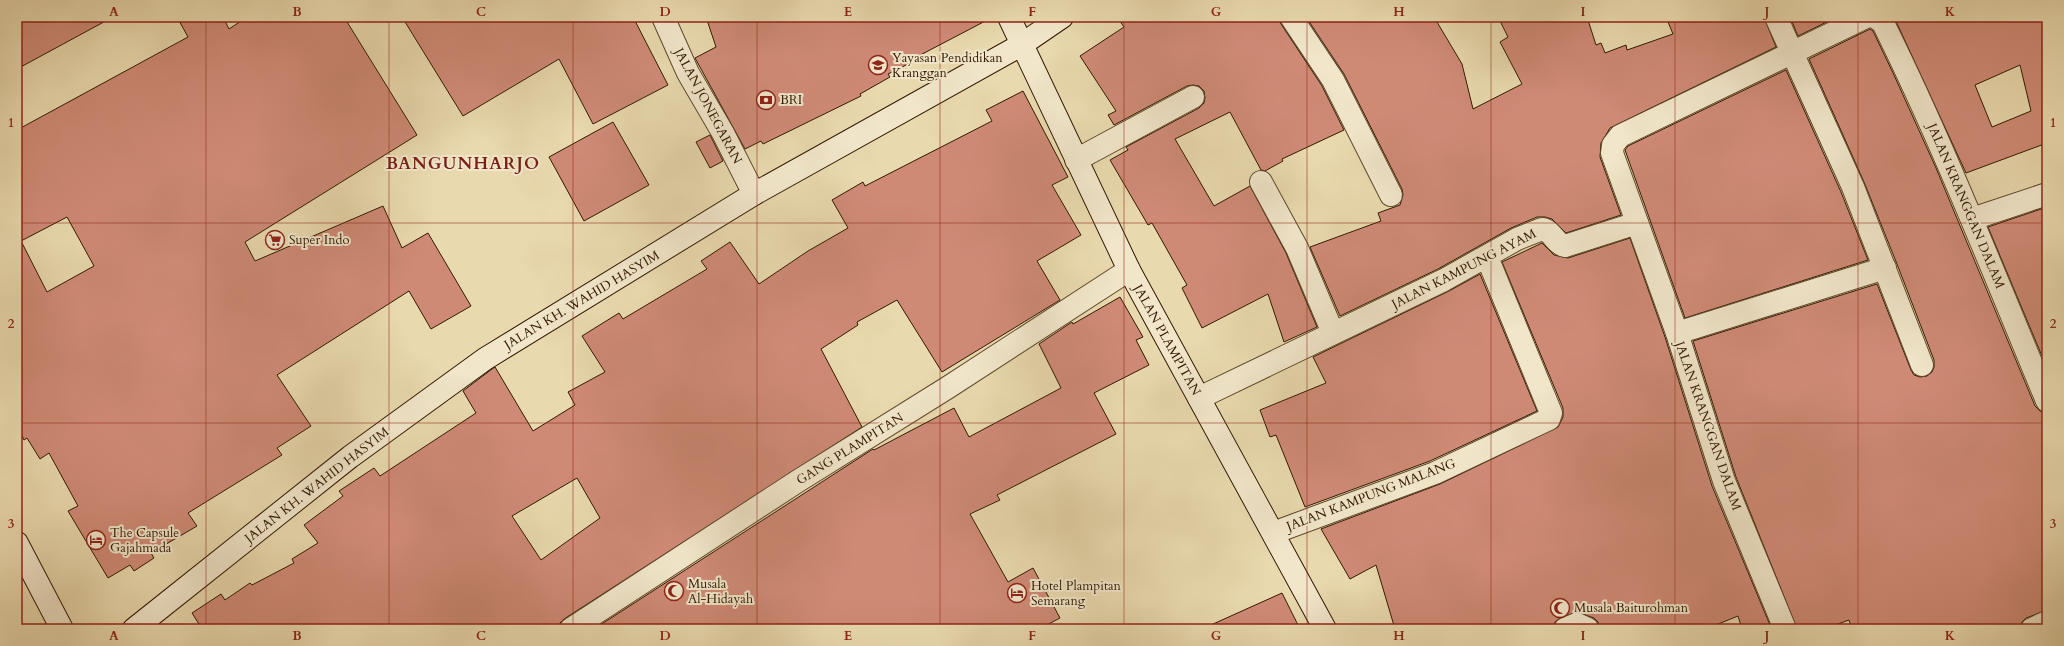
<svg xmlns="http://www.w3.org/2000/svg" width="2064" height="646" font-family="Cardo,serif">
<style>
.building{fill:#cf8a76;stroke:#321901;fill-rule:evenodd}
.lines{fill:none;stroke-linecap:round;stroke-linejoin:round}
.street-casing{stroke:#60492c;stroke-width:24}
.secondary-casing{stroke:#321901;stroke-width:24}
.street{stroke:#f1e6ca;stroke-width:22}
.secondary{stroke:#f1e6ca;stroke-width:22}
.grid{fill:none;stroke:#8f2418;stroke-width:1;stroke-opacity:0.55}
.labels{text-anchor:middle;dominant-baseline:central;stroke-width:4;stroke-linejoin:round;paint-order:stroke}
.poi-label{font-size:13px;fill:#321901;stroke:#f1e6ca;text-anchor:start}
.street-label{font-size:13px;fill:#321901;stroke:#f1e6ca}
.district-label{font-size:17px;font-weight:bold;letter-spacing:1px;fill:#7a1f14;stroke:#f1e6ca}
.neatline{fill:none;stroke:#8f2418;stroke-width:1.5}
.grid-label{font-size:13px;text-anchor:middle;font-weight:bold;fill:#8f2418}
</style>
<rect width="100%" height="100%" fill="#e9d9ae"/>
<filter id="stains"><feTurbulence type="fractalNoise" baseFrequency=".005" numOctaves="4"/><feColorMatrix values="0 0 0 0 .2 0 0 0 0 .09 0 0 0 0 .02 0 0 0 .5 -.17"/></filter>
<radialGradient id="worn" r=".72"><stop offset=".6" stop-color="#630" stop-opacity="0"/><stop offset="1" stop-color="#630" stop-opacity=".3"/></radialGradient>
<!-- building -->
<g class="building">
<path d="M17,17H113L17,69Z"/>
<path d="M177,17H223L229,29L247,17H344L417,135L245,242L255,261L383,206L402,248L428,233L471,306L431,329L409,291L277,375L311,426L277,448L282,455L188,513L197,526L151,553L154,558L134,571L130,565L108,578L68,511L78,506L49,453L40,459L27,438L24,440L17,425V130L188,37ZM67,217L94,266L47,292L21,241Z"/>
<path d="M402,17H633L668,85L593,124L559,59L463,116Z"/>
<path d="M706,17H993L907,62L908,64L888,74L890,77L860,94L861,96L763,144L761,141L745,149L695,58L716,47Z"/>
<path d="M1117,17H1279L1281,24L1322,86L1344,130L1282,159L1283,161L1265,171L1261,170L1230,112L1175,139L1214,206L1250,186L1286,253L1317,327L1284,342L1268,294L1202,328L1182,288L1187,285L1152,223L1148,225L1110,160L1128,150L1126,147L1199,108L1204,103L1205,98L1204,91L1199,86L1193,85L1187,86L1114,125L1108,115L1116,111L1080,56L1124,27Z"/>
<path d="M1306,17H1434L1462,64L1473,109L1522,84L1500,42L1508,37L1498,17H1587L1596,45L1601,43L1605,53L1626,45L1627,50L1673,34L1666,17H1764L1776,47L1610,128L1601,143L1600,157L1621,215L1566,233L1552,219L1545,217H1537L1511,228L1438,269L1340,316L1310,247L1381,221L1378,213L1400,205L1403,195L1402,189L1344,74Z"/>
<path d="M1790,17H1837L1798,36Z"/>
<path d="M1894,17H2047V143L1966,173ZM2020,65L2031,111L1992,127L1975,85Z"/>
<path d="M1870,29L1873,31L1894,75L1936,168L2035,406L2040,411L2047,413V610L2026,618L2022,622L2020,629H1852L1849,620L1824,629H1797L1736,477L1693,341L1877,284L1911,370L1914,375L1920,377L1927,376L1932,372L1934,367V360L1897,264L1864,182L1809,59Z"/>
<path d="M1786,70L1841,192L1868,260L1685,318L1625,150L1628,146Z"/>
<path d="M1023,91L1068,177L1052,185L1081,235L1037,261L1060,300L942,372L897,300L857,322L858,325L821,349L862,427L564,619L560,623L559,629H202L192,613L221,594L225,600L250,583L252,585L294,563L292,559L318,543L304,525L343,496L339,491L374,468L380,476L476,413L463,391L492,369L495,367L533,431L575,405L568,392L605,372L582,336L619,313L623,319L707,269L701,261L730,242L759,284L808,251L848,228L832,200L863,182L865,186L992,121L986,110ZM577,478L600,518L541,560L512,516Z"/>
<path d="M613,122L649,185L584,221L549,157Z"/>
<path d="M710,135L723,161L710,168L696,142Z"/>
<path d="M2047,207V368L1988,227Z"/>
<path d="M1630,238L1665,337L1712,486L1770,625L1758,629H1742L1738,616L1706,629H1600L1598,622L1594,618L1577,612L1560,618L1555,622L1553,629H1395L1376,565L1350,579L1321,529L1440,484L1558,427L1563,417V408L1502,262L1542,243L1554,255L1568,258Z"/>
<path d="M1480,274L1537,411L1430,461L1305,507L1276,435L1270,437L1260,410L1326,383L1313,357L1449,291Z"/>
<path d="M1120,297L1143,337L1136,340L1149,365L1094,393L1116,434L997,495L1000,500L970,514L1008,582L1033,568L1060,618L1039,629H594L873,449L874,450L954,408L969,437L1061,388L1039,344L1072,322L1073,324Z"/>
<path d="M1282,593L1300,629H1202Z"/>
</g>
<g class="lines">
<!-- street casing -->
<g class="street-casing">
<g id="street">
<path d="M663,17L688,73L723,133L754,194"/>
<path d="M1291,17L1333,80L1391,195"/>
<path d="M1776,17L1853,187L1922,365"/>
<path d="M1875,17L1883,23C1944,146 1994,274 2047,401"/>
<path d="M1076,160L1193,97"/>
<path d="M1261,182L1297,248L1333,333"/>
<path d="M1972,219L2047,194"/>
<path d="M1677,333L1885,268"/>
<path d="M1199,398L1444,280L1517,239L1542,229C1552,230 1555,244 1565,246L1637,223"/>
<path d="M1273,533L1435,473L1549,419L1551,413L1487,257"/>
<path d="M571,629L798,481L947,388L1129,270"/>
<path d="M1565,629L1577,624L1588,629"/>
<path d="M1785,629L1724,481L1677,333L1612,153L1613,145L1620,136L1866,17"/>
<path d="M2032,629L2047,622"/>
</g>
</g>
<!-- secondary casing -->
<g class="secondary-casing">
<g id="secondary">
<path d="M1009,17L1129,270L1325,629"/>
<path d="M17,543L62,629"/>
<path d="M134,629L350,457L485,359L754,194L1021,45L1062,17"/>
</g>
</g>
<!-- street -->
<use href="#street" class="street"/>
<!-- secondary -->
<use href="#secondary" class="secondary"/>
</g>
<!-- grid -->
<path class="grid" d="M206,17V629M389,17V629M573,17V629M757,17V629M940,17V629M1124,17V629M1307,17V629M1491,17V629M1675,17V629M1858,17V629M17,223H2047M17,423H2047"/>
<!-- icons -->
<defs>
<g id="school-ring" transform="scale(1)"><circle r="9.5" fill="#f1e6ca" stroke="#8f2418" stroke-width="1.5"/><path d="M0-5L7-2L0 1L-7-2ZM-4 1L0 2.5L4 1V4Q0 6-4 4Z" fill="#8f2418"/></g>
<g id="bank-ring" transform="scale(1)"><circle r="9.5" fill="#f1e6ca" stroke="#8f2418" stroke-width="1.5"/><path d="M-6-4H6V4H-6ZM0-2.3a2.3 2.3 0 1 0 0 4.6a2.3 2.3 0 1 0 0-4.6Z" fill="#8f2418"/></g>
<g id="supermarket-ring" transform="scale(1)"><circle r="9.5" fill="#f1e6ca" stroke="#8f2418" stroke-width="1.5"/><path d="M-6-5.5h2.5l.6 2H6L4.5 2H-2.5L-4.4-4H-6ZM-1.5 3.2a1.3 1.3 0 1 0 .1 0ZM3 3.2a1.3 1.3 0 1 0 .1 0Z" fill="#8f2418"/></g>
<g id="hotel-ring" transform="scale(1)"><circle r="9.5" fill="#f1e6ca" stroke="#8f2418" stroke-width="1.5"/><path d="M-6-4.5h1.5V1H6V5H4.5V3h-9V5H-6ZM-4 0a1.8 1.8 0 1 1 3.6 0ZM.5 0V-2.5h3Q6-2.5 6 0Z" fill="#8f2418"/></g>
<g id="mosque-ring" transform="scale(1)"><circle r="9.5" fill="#f1e6ca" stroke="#8f2418" stroke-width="1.5"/><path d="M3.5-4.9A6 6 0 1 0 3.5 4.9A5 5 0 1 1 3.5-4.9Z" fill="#8f2418"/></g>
</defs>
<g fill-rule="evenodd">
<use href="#school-ring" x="878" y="65"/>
<use href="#bank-ring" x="766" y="100"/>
<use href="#supermarket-ring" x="275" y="240"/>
<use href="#hotel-ring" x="96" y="540"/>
<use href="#mosque-ring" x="674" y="591"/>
<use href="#hotel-ring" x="1017" y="593"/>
<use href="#mosque-ring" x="1560" y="608"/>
</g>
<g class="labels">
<!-- poi labels -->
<g class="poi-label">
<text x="892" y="58">Yayasan Pendidikan<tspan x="892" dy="15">Kranggan</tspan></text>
<text x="780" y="100">BRI</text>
<text x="289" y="240">Super Indo</text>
<text x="110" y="533">The Capsule<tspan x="110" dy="15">Gajahmada</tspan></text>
<text x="688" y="584">Musala<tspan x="688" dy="15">Al-Hidayah</tspan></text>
<text x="1031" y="586">Hotel Plampitan<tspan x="1031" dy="15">Semarang</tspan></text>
<text x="1574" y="608">Musala Baiturohman</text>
</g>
<!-- street labels -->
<g class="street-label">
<text transform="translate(708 106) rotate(62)">JALAN JONEGARAN</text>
<text transform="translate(1966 206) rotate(67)">JALAN KRANGGAN DALAM</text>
<text transform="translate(1464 269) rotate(-27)">JALAN KAMPUNG AYAM</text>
<text transform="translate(582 300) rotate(-31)">JALAN KH. WAHID HASYIM</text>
<text transform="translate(1167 340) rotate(61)">JALAN PLAMPITAN</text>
<text transform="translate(1708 426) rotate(71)">JALAN KRANGGAN DALAM</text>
<text transform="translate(850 449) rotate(-32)">GANG PLAMPITAN</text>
<text transform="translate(317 485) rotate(-38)">JALAN KH. WAHID HASYIM</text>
<text transform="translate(1371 495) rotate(-21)">JALAN KAMPUNG MALANG</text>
</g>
<!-- district labels -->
<g class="district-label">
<text x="463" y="163">BANGUNHARJO</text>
</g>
</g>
<!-- margin -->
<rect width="2064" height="646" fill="none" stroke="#e9d9ae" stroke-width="44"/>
<rect x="22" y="22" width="2020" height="602" class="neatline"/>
<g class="grid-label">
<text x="114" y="16">A</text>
<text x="297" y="16">B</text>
<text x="481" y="16">C</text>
<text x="665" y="16">D</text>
<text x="848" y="16">E</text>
<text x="1032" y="16">F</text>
<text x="1216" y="16">G</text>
<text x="1399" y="16">H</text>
<text x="1583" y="16">I</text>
<text x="1767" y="16">J</text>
<text x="1950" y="16">K</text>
<text x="11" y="127">1</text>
<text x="2053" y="127">1</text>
<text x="11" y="328">2</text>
<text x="2053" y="328">2</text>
<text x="11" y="528">3</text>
<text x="2053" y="528">3</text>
<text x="114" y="640">A</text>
<text x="297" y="640">B</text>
<text x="481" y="640">C</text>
<text x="665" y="640">D</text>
<text x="848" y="640">E</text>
<text x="1032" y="640">F</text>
<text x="1216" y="640">G</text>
<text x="1399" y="640">H</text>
<text x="1583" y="640">I</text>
<text x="1767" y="640">J</text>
<text x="1950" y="640">K</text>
</g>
<rect width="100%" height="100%" filter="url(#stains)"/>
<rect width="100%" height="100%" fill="url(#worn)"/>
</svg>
